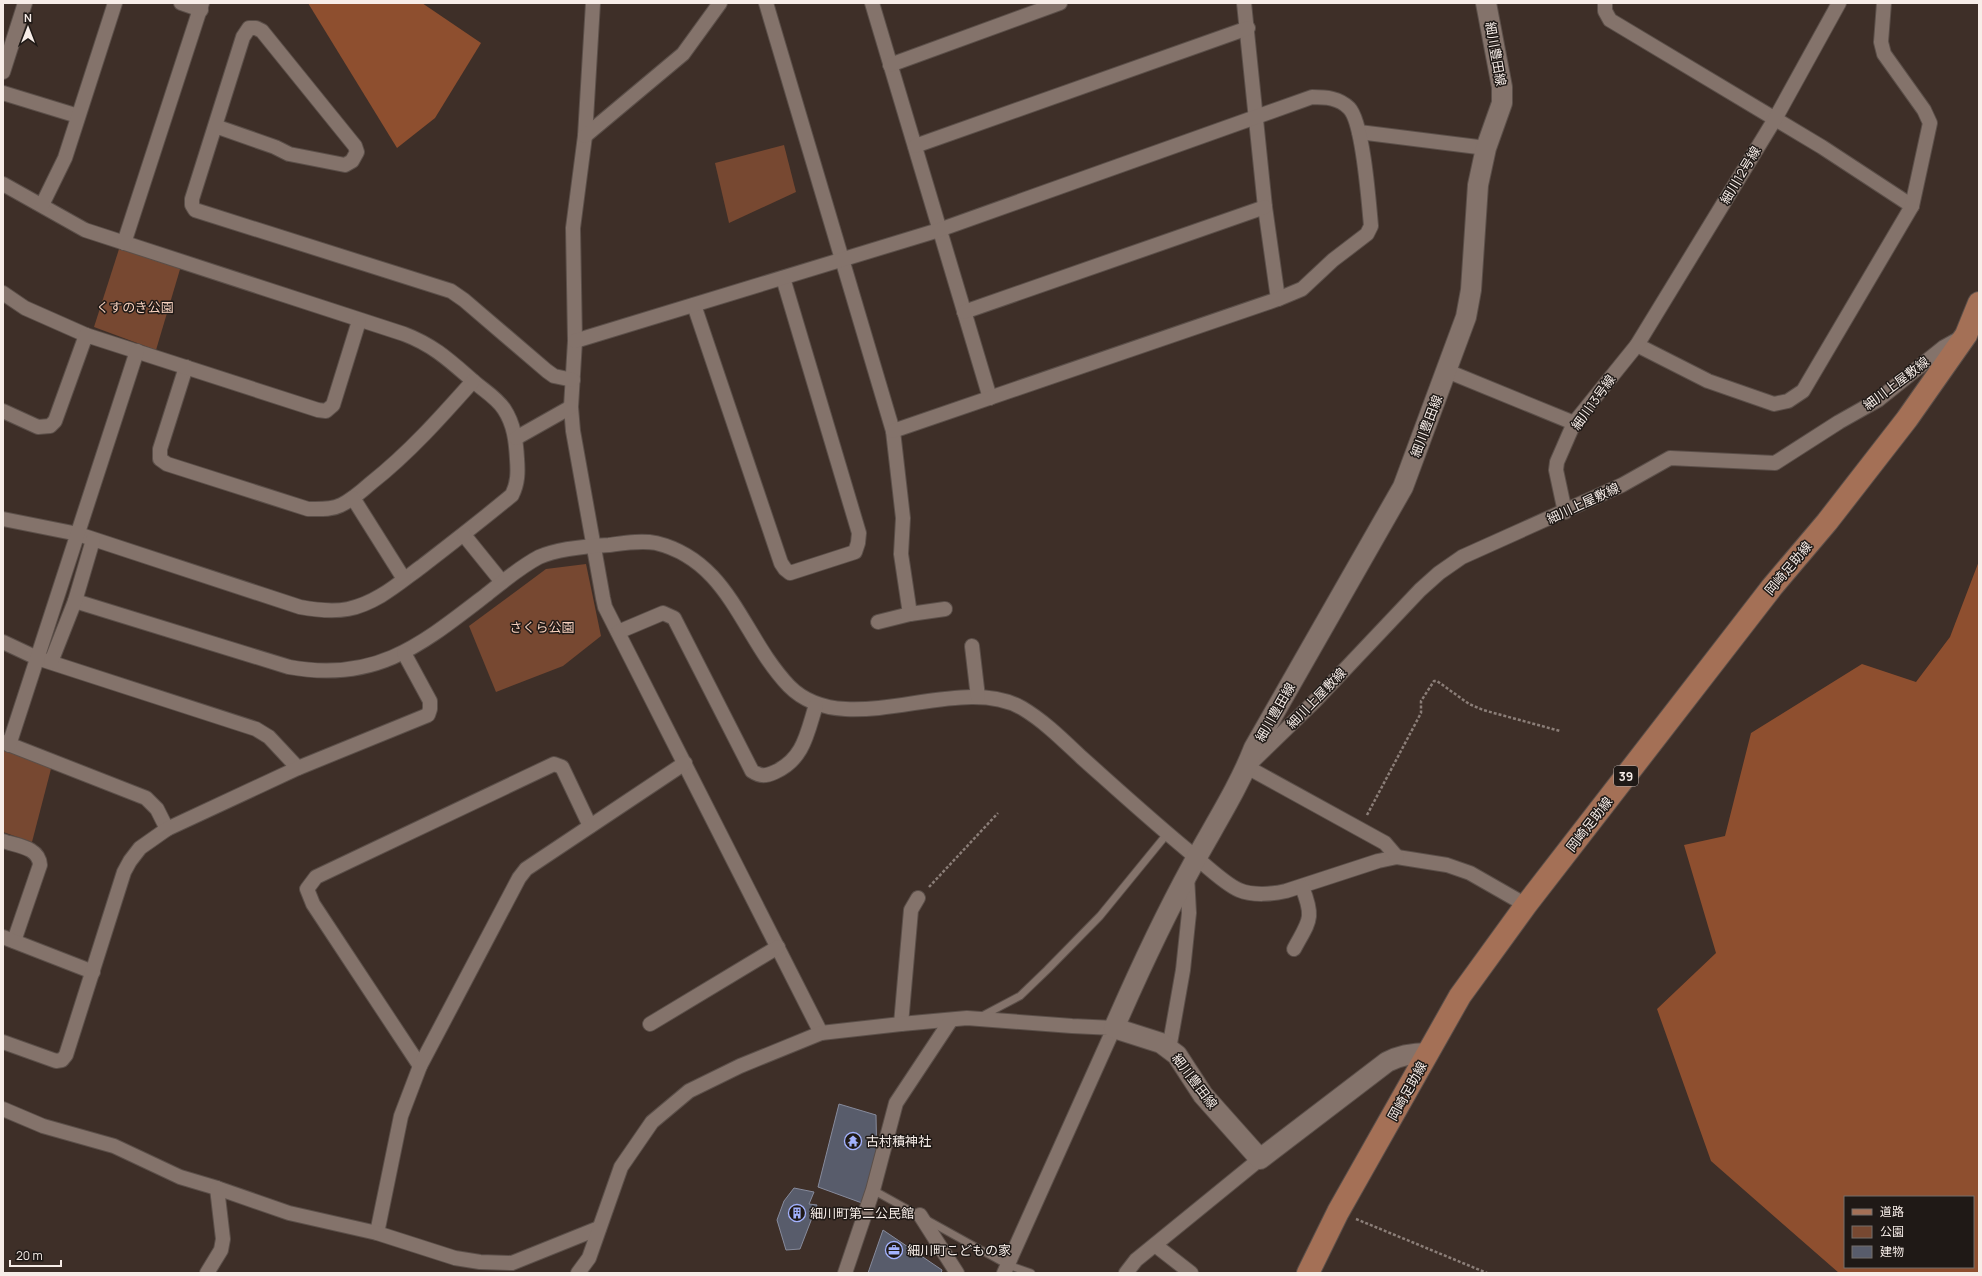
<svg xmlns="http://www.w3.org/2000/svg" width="1982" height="1276" font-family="Manrope,'Noto Sans JP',sans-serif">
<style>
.green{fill:#774831}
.forest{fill:#8e4f2f;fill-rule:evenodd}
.building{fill:#585c6b;stroke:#878b9c}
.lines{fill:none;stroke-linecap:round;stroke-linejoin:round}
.lane-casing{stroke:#5b4f49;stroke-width:9}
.street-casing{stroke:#5b4f49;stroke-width:16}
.secondary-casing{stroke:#5b4f49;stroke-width:22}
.primary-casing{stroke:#5b4f49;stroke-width:24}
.path{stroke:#8b7e78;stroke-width:2.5;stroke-dasharray:3 2;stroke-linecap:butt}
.lane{stroke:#84736b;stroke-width:7}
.street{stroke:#84736b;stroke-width:14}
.secondary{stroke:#84736b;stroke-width:20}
.primary{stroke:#a47056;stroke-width:22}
.labels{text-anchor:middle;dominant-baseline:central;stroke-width:3;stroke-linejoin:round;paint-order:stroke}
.shield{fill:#1f1916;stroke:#b6ada9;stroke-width:1}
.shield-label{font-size:12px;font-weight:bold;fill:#f7ede8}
.street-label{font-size:13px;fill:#f7ede8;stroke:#1f1916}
.park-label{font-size:13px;fill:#f7d1be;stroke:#1f1916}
.poi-label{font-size:13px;fill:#f7ede8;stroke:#1f1916;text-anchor:start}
</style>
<rect width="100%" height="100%" fill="#3e2f28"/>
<!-- green -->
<g class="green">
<path d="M784,145L796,192L729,223L715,163Z"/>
<path d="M120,246L181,266L156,350L94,327Z"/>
<path d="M586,564L601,636L563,666L496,692L469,626L546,569Z"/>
<path d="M3,747L52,765L32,842L3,832Z"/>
</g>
<!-- forest -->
<g class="forest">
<path d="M308,3H422L481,43L435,118L397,148Z"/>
<path d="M1979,561V1273H1839L1711,1161L1657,1009L1716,953L1684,845L1725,836L1751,733L1862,664L1916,682L1950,637ZM1845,1197H1973V1267H1845Z"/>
</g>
<!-- building -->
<g class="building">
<path d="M839,1104L876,1115L877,1167L862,1203L818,1187Z"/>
<path d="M794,1188L814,1192L809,1204L817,1205L800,1249L786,1250L777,1220L784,1201Z"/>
<path d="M883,1230L942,1270L941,1273H868Z"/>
</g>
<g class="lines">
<!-- lane casing -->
<g class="lane-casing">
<g id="lane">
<path d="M982,1016L1020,996L1047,970L1100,916L1167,834"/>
<path d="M873,1190L1008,1265L1031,1273"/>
</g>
</g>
<!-- street casing -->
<g class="street-casing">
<g id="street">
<path d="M181,3L201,10"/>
<path d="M593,3L585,136L573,228L575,341L571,407L573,431L603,598L605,607L821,1033"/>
<path d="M766,3L893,431L903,518L901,554L910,614"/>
<path d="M872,3L990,398"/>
<path d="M1244,3L1265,207L1278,299"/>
<path d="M1605,3V11L1610,20L1822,147L1912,206"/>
<path d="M890,65L1060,3"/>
<path d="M3,72L25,3"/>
<path d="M3,93L78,116"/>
<path d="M215,126L275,147L289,154L345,165L352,161L357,152L355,146L262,31L256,28H249L243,37L192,199V205L195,210L451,291L464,300L547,371L554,376L573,380"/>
<path d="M1359,132L1486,148"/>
<path d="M585,136L683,54L720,3"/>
<path d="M915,146L1248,28"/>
<path d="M3,184L85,230L404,334C433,345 449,360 472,380C483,390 496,397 504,409C514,424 516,441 517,459C518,472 518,483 512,495C482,520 452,543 421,567C399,583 377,603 348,609C332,612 316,610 300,607L78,534L3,519"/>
<path d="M42,205L65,158L115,3"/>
<path d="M124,243L202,3"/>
<path d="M3,293L25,308L86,335"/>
<path d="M694,305L781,563L785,569L790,573L855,552L858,543L859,533L783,278"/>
<path d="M964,312L1265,207"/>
<path d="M575,341L939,230L1312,97C1326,97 1339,98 1349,108C1363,122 1369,204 1371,226L1367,234L1333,260L1302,289L1278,299L893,431"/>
<path d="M1637,345L1708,381L1774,404L1788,401L1803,391L1912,206L1930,123L1924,110L1884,54L1881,42L1884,3"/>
<path d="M186,367L160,449V459L167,464L308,509C319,509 331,510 341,505C352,500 362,491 371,483C409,453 441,417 473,381"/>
<path d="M1447,371L1574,423"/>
<path d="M3,411L38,427L50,426L55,421L86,335L318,410L326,411L333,405L359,321"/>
<path d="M516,438L571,407"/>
<path d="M353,498L404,579"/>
<path d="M1565,512L1556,470L1557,462L1574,423L1637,345L1775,119L1839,3"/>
<path d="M464,535L502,582"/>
<path d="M75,601L289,667C376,683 421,645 486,595C502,582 520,567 539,557C557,549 588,546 609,545C624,543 641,540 656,543C730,561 742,637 789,686C846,744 957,671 1022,708C1044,721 1063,740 1081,757C1118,790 1154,823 1192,854C1204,864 1226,885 1239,890C1253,896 1273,894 1286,891L1378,861L1397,857L1447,865L1470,873L1526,905"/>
<path d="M878,622L910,614L945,609"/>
<path d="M618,632L663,613L674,618L752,771C761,777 766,776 775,772C804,759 807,733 816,705"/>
<path d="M3,642L37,658L256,729L269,737L298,768"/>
<path d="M972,646L978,697"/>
<path d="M51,662L75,601L93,540"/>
<path d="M3,742L146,798L157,809L167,829"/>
<path d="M9,745L137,351"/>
<path d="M3,841C17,846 39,847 40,865L14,941"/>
<path d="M1397,857L1385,843L1247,767L1315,701L1420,590L1439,573L1462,557L1622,485L1670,458L1775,463L1839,422L1878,400L1944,347L1962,337"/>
<path d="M3,937L93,972"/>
<path d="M1294,949C1309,921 1315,919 1302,887"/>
<path d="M650,1024L778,947"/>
<path d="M901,1024L911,910L918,898"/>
<path d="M3,1042L56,1061L62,1060L66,1055L124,872L130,861L140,848L167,829L298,768L428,715L430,709V701L404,653"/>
<path d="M1169,1049L1183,970L1189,913L1187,876"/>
<path d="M420,1066L313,904L307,889L316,877L554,764L562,767L590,826"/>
<path d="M3,1109L43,1126L114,1146L180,1177L217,1188"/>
<path d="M920,1215L957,1273"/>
<path d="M377,1233L401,1116L420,1066L519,878L526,869L685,763"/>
<path d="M1155,1245L1191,1273"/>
<path d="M207,1273L221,1250L223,1239L217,1188L289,1213L377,1233L455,1258L480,1262L512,1263L599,1228"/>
<path d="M578,1273L589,1258L621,1167L652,1122L689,1091L740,1066L821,1033L901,1024L967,1018L1072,1026L1114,1028L1004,1273"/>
<path d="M845,1273L873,1190L896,1103L951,1020"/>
<path d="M1126,1273L1136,1260L1260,1159"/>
</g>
</g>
<!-- secondary casing -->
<g class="secondary-casing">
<path id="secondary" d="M1428,1053C1413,1053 1400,1055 1387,1062L1260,1159L1203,1095L1177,1055L1161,1043L1114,1028C1138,973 1163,919 1192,866C1213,827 1238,789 1254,748L1403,487L1466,317L1471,290L1478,185L1486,148L1502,103V87L1486,3"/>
</g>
<!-- primary casing -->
<g class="primary-casing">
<path id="primary" d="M1308,1273L1338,1212L1460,996L1526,905L1772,587L1827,522L1907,419L1966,335L1979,303"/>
</g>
<!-- path -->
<g class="path">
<path d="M1367,815L1421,713V701L1434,681H1437L1469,704L1483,710L1560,731"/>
<path d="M929,887L998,813"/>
<path d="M1356,1219L1487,1273"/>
</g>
<!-- lane -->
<use href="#lane" class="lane"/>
<!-- street -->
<use href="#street" class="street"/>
<!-- secondary -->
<use href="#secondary" class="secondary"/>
<!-- primary -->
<use href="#primary" class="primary"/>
</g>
<!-- icons -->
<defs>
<g id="temple-ring" transform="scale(0.9)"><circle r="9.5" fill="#1f1916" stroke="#a3b2fd" stroke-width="1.5"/><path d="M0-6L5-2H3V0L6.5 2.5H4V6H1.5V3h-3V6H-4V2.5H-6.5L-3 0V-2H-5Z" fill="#a3b2fd"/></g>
<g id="building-ring" transform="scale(0.9)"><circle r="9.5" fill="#1f1916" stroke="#a3b2fd" stroke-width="1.5"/><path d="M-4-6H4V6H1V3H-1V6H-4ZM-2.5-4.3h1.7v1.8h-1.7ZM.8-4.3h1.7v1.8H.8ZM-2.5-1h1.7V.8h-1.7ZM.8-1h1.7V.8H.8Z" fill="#a3b2fd"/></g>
<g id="office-ring" transform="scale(0.9)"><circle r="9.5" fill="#1f1916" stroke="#a3b2fd" stroke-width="1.5"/><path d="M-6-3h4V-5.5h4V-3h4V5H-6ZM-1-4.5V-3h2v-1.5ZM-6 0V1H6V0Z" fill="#a3b2fd"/></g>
</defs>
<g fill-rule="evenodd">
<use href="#temple-ring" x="853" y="1141"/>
<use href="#building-ring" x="797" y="1213"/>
<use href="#office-ring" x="894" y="1250"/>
</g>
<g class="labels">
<!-- shield labels -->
<rect class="shield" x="1614" y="766" width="24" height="20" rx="3"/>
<g class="shield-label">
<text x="1626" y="776">39</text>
</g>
<!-- street labels -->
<g class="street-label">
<text transform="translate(1496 54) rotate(80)">細川豊田線</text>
<text transform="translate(1740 175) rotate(-59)">細川12号線</text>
<text transform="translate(1896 383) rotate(-37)">細川上屋敷線</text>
<text transform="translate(1593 402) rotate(-54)">細川13号線</text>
<text transform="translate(1426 426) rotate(-69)">細川豊田線</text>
<text transform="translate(1583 503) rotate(-25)">細川上屋敷線</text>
<text transform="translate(1788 568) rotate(-50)">岡崎足助線</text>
<text transform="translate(1316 698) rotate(-46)">細川上屋敷線</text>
<text transform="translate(1275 712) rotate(-60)">細川豊田線</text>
<text transform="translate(1589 824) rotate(-52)">岡崎足助線</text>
<text transform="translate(1195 1081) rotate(53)">細川豊田線</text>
<text transform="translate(1407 1091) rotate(-61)">岡崎足助線</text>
</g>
<!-- park labels -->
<g class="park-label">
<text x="135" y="307">くすのき公園</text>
<text x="542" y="627">さくら公園</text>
</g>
<!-- poi labels -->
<g class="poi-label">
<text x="866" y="1141">古村積神社</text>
<text x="810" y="1213">細川町第二公民館</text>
<text x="907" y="1250">細川町こどもの家</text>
</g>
</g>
<!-- border -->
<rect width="1982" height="1276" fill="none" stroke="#f7ede8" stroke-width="8"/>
<!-- legend -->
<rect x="1844" y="1196" width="130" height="72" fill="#1f1916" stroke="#756e6a"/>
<rect x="1852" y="1209" width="20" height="6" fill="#a47056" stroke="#756e6a"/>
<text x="1880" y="1216" font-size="12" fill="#f7ede8">道路</text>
<rect x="1852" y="1226" width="20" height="12" fill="#774831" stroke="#756e6a"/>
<text x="1880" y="1236" font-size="12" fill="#f7ede8">公園</text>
<rect x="1852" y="1246" width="20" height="12" fill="#585c6b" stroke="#756e6a"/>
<text x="1880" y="1256" font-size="12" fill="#f7ede8">建物</text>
<!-- north arrow -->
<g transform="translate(28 28)" stroke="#1f1916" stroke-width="3" paint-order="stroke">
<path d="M0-3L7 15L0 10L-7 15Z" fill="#f7ede8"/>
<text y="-6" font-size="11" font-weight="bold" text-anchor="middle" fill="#f7ede8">N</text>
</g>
<!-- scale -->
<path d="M10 1260v6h51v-6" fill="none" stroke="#f7ede8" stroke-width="2"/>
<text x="16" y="1260" font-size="12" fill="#f7ede8" stroke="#1f1916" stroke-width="3" paint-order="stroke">20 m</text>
</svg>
